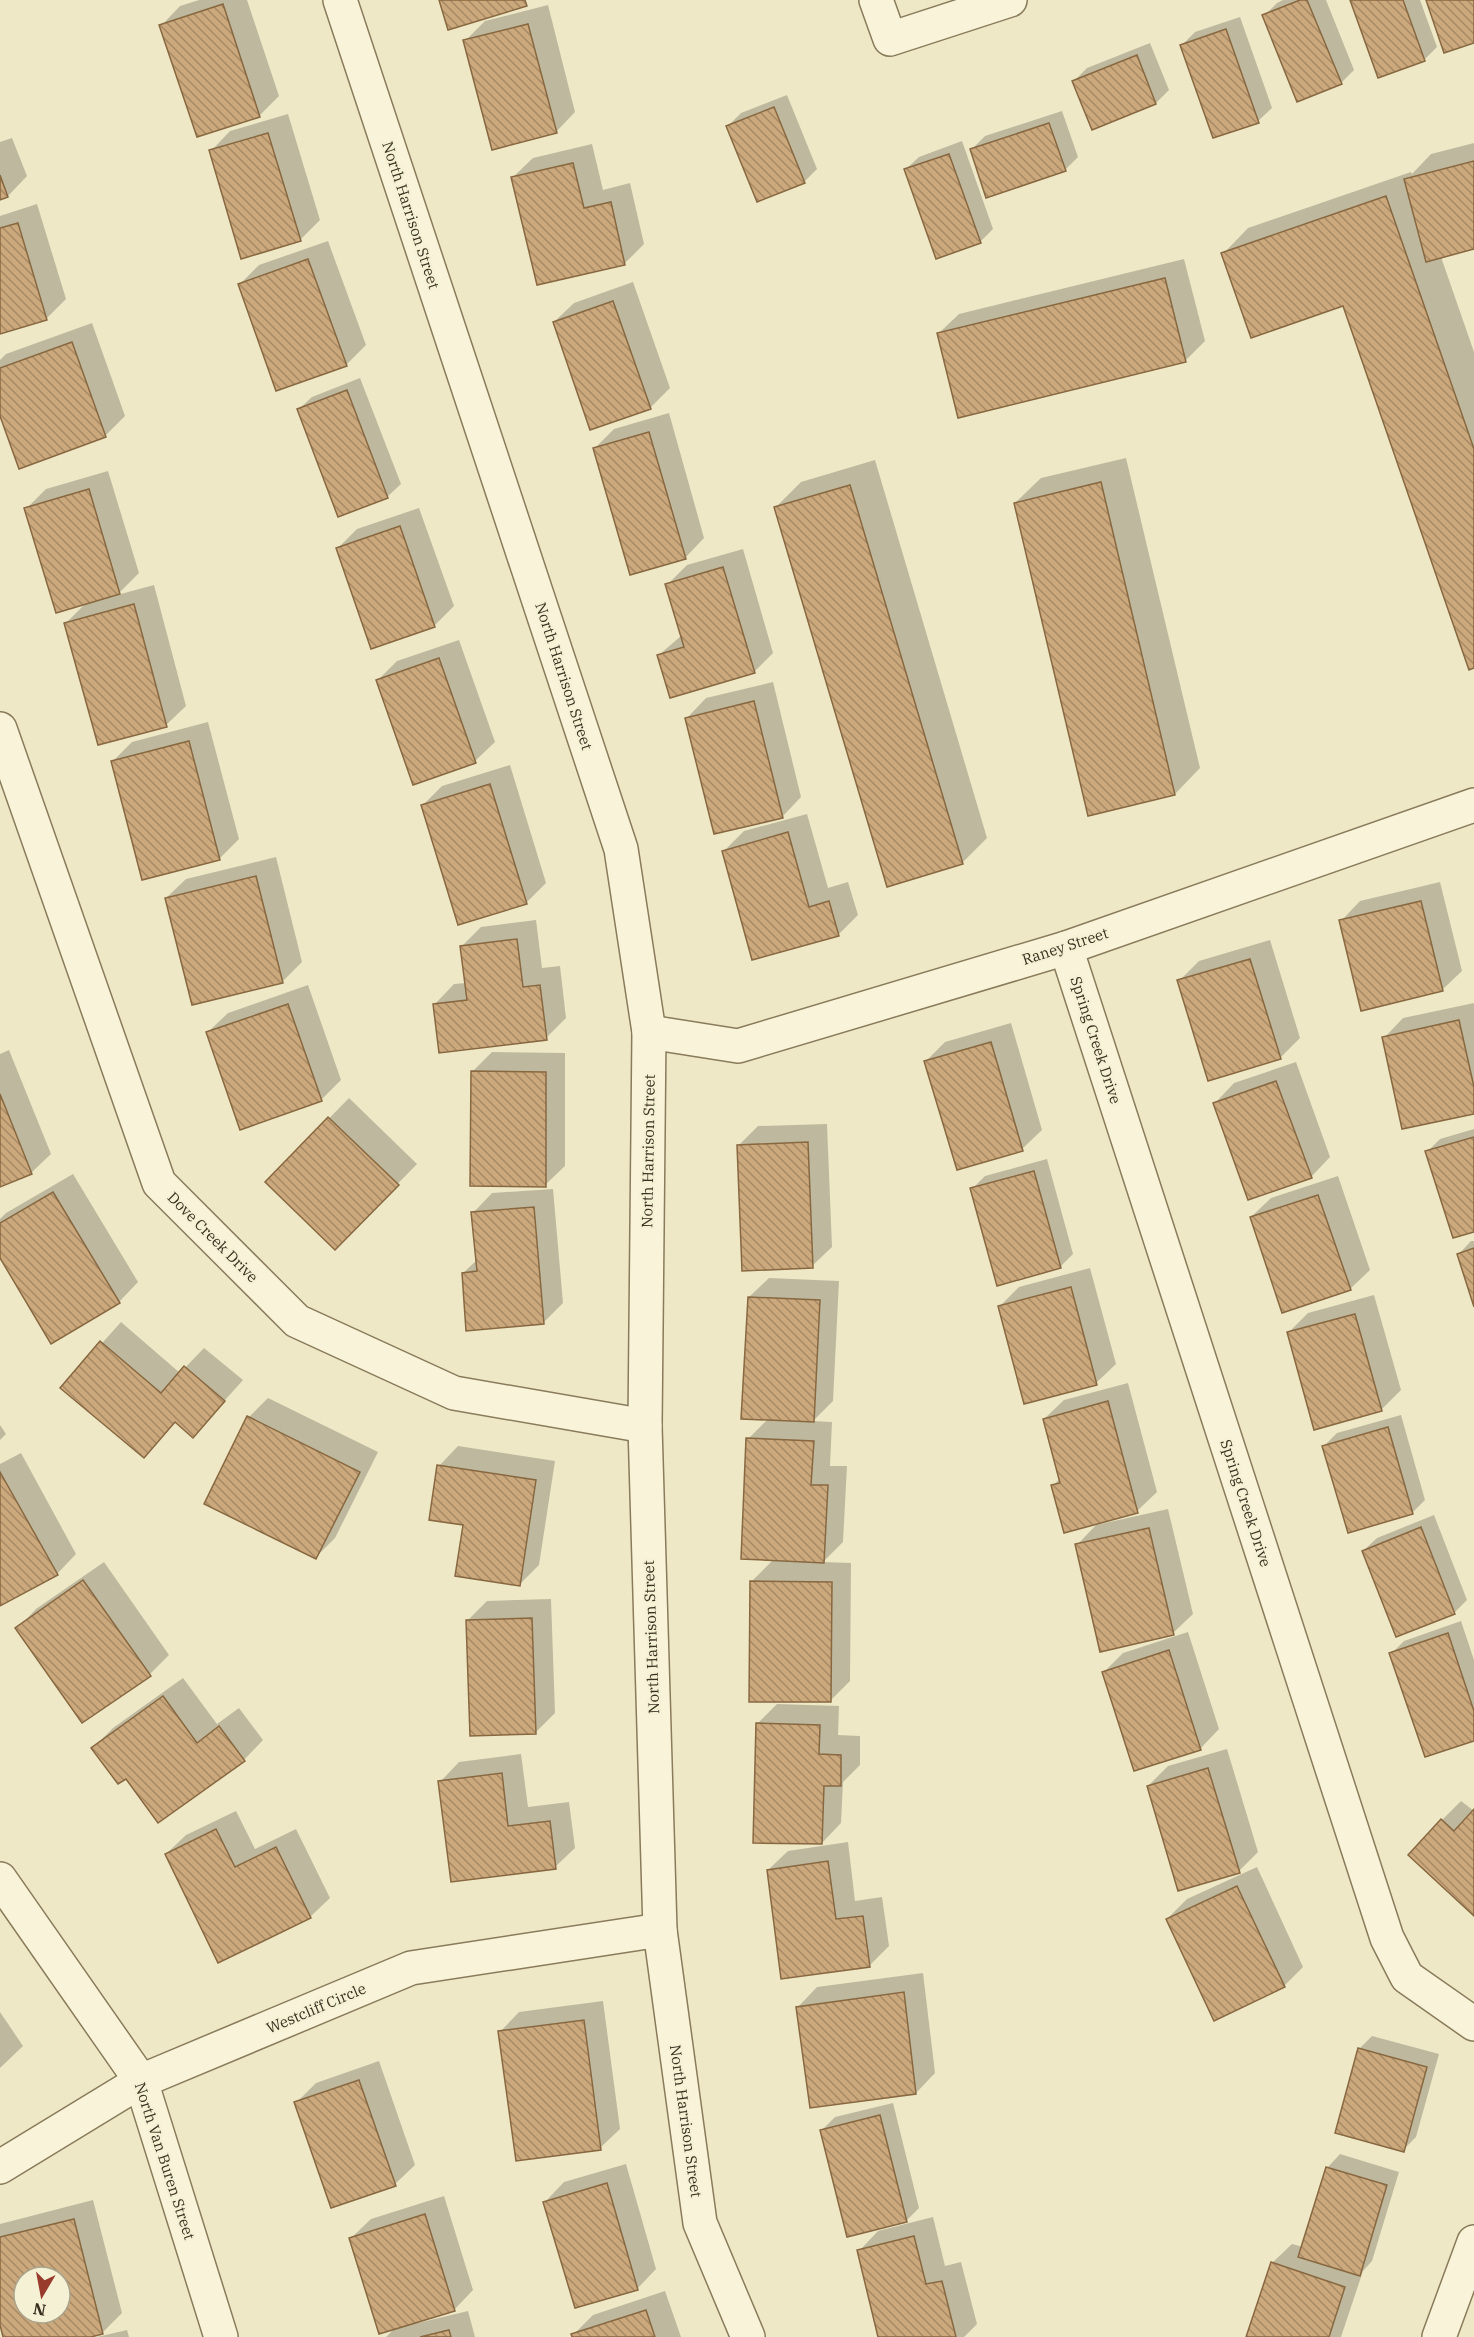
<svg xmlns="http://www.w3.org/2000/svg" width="1474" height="2337" font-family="'IBM Plex Serif',serif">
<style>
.shadow{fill:#0003;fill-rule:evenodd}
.building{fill:url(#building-back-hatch);stroke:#886841;stroke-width:1.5;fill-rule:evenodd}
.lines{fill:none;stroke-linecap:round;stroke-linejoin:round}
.minor-casing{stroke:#897b5b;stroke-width:36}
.minor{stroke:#f9f4d9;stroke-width:33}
.labels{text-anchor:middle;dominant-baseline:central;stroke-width:4.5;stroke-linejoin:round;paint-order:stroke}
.street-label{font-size:15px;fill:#39301f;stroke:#f5f1d5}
</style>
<defs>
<pattern id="building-back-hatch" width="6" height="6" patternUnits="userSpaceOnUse" patternTransform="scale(1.5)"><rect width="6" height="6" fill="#cca97c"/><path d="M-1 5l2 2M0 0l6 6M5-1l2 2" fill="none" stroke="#a78a65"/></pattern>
</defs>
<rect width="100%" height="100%" fill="#eee8c6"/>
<!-- shadow -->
<g class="shadow">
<path d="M199,0H247L279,96L259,116L161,26L180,6Z"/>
<path d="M1283,0H1326L1354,70L1341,83L1264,16L1277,3Z"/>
<path d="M1352,0H1420L1437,47L1424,60Z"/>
<path d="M548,5L575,112L556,132L465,41L485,21Z"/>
<path d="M1240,17L1272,108L1258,121L1214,137L1182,45L1195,32Z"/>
<path d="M1150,43L1169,90L1156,103L1093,128L1074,81L1087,68Z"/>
<path d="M787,95L817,169L804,182L728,126L741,113Z"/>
<path d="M1062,111L1078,157L1065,170L971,150L985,136Z"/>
<path d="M288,114L320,220L300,240L211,151L230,131Z"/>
<path d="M12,138L27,176L8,196L0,198V142Z"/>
<path d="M962,141L993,229L980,242L905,170L919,157Z"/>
<path d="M1474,143V248L1441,257L1474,352V666L1344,304L1223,254L1248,228L1411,172L1412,174L1431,154Z"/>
<path d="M592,144L603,190L630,183L644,244L625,263L513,177L533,158Z"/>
<path d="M37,204L66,299L46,319L0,333V216Z"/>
<path d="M328,241L366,345L346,365L239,285L259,265Z"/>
<path d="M1184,259L1205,341L1185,361L939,333L959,314Z"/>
<path d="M633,282L670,388L650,408L554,322L574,303Z"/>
<path d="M92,323L125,416L105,436L0,412V360L6,354Z"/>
<path d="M360,378L401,484L387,497L298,410L312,397Z"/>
<path d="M669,413L704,538L685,558L595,448L614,429Z"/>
<path d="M1126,458L1200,768L1175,794L1015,503L1041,478Z"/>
<path d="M875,460L987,838L962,863L775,508L801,482Z"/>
<path d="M108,471L139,573L117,595L154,585L186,706L166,725L66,623L87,602L26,509L46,489Z"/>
<path d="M419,508L454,606L434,626L338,548L357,529Z"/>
<path d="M743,549L773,653L754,672L659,655L682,635L667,585L687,565Z"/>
<path d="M459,640L495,742L475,761L377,681L397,661Z"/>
<path d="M773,682L801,797L782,817L687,718L706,698Z"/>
<path d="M208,722L239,839L219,859L113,761L132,742Z"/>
<path d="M510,765L546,883L526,903L423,805L442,786Z"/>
<path d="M807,814L828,888L848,882L858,915L838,935L724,851L744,831Z"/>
<path d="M276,857L302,962L282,982L166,898L186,879Z"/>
<path d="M1440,882L1462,971L1442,990L1341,921L1360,901Z"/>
<path d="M536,920L542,968L560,966L566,1018L546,1038L435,1004L454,984L466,983L461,947L481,927Z"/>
<path d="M1270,940L1300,1038L1280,1058L1179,981L1199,961Z"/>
<path d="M308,985L341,1080L321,1100L208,1032L228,1013Z"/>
<path d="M1474,1003V1112L1384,1038L1403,1018Z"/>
<path d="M1011,1023L1042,1130L1022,1149L926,1061L945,1042Z"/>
<path d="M9,1050L51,1154L31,1173L0,1185V1054Z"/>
<path d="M492,1052L565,1053V1166L545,1185L472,1072Z"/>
<path d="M1296,1062L1330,1157L1311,1177L1215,1103L1234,1083Z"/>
<path d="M349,1098L417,1164L335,1248L267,1182Z"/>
<path d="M827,1124L832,1247L812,1266L738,1146L758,1126Z"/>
<path d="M1474,1129V1230L1427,1152L1440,1139Z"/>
<path d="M1047,1159L1073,1254L1060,1267L972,1189L985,1176Z"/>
<path d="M73,1174L138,1282L119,1302L0,1255V1219L6,1213Z"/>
<path d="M1338,1176L1370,1270L1350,1289L1251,1217L1271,1198Z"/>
<path d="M553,1189L563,1303L543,1323L463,1273L477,1260L473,1213L492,1193Z"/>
<path d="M1471,1241H1474V1302L1458,1255Z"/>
<path d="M1090,1268L1116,1364L1096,1383L1000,1306L1019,1287Z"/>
<path d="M769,1278L839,1281L833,1401L813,1421L832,1422L830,1466H847L843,1542L823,1562L851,1563L850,1681L830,1701L752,1581L774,1559L748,1439L768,1419L749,1297Z"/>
<path d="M1374,1295L1401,1390L1381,1410L1288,1333L1308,1313Z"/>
<path d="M121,1322L180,1373L204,1348L243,1380L193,1436L176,1422L144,1456L62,1388Z"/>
<path d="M1128,1383L1157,1492L1137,1511L1053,1486L1060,1478L1044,1419L1064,1400Z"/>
<path d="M268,1398L378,1452L335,1538L316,1557L249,1417Z"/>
<path d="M1401,1415L1425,1500L1412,1513L1324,1446L1337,1433Z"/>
<path d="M0,1425L6,1434L0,1440Z"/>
<path d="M458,1446L555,1461L539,1565L519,1585L465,1523L439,1466Z"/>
<path d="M21,1453L76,1554L57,1574L0,1604V1464Z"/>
<path d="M1168,1509L1193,1614L1173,1633L1077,1545L1096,1525Z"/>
<path d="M1434,1515L1467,1600L1454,1613L1363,1551L1377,1538Z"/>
<path d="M104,1562L169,1655L150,1674L17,1629L36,1609Z"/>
<path d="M551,1599L555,1713L535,1733L467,1621L487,1601Z"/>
<path d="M1461,1621L1474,1660V1739L1391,1654L1404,1641Z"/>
<path d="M1188,1632L1219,1729L1200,1749L1104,1672L1123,1653Z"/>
<path d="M183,1678L217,1724L239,1708L263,1740L244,1760L126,1777L93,1748L113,1728Z"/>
<path d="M777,1704L839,1706L838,1735L860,1736V1765L843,1782L841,1823L822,1843L757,1724Z"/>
<path d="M1227,1749L1258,1852L1239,1871L1148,1786L1168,1766Z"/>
<path d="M521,1754L528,1807L569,1802L575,1848L555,1867L440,1782L459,1762Z"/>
<path d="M1461,1801L1474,1811V1914L1442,1820Z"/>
<path d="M236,1811L255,1849L296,1829L330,1898L310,1917L166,1854L186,1835Z"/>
<path d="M848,1842L855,1901L882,1897L889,1946L869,1966L768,1870L788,1851Z"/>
<path d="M1257,1867L1303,1967L1284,1986L1167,1919L1187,1899Z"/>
<path d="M923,1973L935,2073L916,2093L798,2007L817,1987Z"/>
<path d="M603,2001L620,2129L600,2148L500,2032L519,2012Z"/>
<path d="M0,2012L23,2046L0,2068Z"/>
<path d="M1372,2036L1439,2054L1416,2137L1403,2150L1359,2049Z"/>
<path d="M379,2061L415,2165L395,2184L296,2103L316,2083Z"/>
<path d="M893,2103L919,2208L906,2221L822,2130L835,2117Z"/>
<path d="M1340,2154L1399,2172L1372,2261L1363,2271L1341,2337H1247L1272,2263L1292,2244L1303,2247L1327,2168Z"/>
<path d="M626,2164L656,2269L637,2289L545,2202L564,2182Z"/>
<path d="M444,2196L473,2290L454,2310L417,2321L418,2323L468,2311L475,2337H386L395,2328L351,2238L371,2219Z"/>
<path d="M93,2200L122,2313L102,2333L89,2337H5L0,2319V2224ZM24,2277H60V2313H24Z"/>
<path d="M933,2217L945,2266L961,2262L977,2324L964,2337H880L859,2251L878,2231Z"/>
<path d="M665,2291L681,2337H574L573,2335L593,2315Z"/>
<path d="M127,2330L129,2337H97Z"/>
</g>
<!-- building -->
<g class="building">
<path d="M439,0H525L527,6L448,30Z"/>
<path d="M1300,0H1307L1342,84L1297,102L1262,15Z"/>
<path d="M1350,0H1403L1425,61L1378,78Z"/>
<path d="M1426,0H1474V43L1444,53Z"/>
<path d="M223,4L260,117L197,137L159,25Z"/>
<path d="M528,24L557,133L492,150L463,40Z"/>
<path d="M1226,29L1259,123L1213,138L1180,45Z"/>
<path d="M1137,55L1156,104L1092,130L1072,81Z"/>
<path d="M774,107L805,183L757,202L726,126Z"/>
<path d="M1049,123L1066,171L986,198L970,149Z"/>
<path d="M268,133L301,241L241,259L209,150Z"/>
<path d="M949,154L981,243L936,259L904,169Z"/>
<path d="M1474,161V249L1426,262L1404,179Z"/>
<path d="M573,163L584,208L611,202L625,265L537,285L511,177Z"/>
<path d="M0,175L8,197L0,200Z"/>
<path d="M1386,196L1474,449V668L1469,670L1343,306L1251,338L1221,253Z"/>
<path d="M18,223L47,320L0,334V228Z"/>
<path d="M308,259L347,366L276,391L238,284Z"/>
<path d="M1165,278L1186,362L958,418L937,333Z"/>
<path d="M613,301L651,409L590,430L553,322Z"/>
<path d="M72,342L106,437L19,469L0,416V368Z"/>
<path d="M347,390L388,498L338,517L297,409Z"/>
<path d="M649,432L686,559L630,575L593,448Z"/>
<path d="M1101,482L1175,795L1088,816L1014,503Z"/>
<path d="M850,485L963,864L887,887L774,507Z"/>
<path d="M89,489L120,594L56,613L24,508Z"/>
<path d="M400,526L435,627L371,649L336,548Z"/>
<path d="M723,567L755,673L670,698L657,655L684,647L665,584Z"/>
<path d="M134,604L167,727L98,745L64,623Z"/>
<path d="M439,658L476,763L413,785L376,680Z"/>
<path d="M754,701L783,818L714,834L685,718Z"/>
<path d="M189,741L220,860L142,880L111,761Z"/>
<path d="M490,784L527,904L458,925L421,805Z"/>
<path d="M788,832L809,907L829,901L839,936L752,960L722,851Z"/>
<path d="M256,876L283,983L192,1005L165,898Z"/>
<path d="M1421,901L1443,991L1361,1011L1339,920Z"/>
<path d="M517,939L523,987L540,985L547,1040L439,1053L433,1004L467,1000L460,946Z"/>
<path d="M1250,959L1281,1059L1208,1081L1177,980Z"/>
<path d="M288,1004L322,1101L240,1130L206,1032Z"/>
<path d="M1459,1020L1474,1087V1114L1402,1129L1382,1037Z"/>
<path d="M991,1042L1023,1151L957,1170L924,1061Z"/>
<path d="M471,1071L546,1072V1187L470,1186Z"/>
<path d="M1276,1081L1312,1178L1248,1200L1213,1103Z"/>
<path d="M0,1094L32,1174L0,1187Z"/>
<path d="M328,1117L399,1185L335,1250L265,1182Z"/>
<path d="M1474,1137V1232L1453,1238L1425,1151Z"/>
<path d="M808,1142L813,1268L742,1271L737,1145Z"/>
<path d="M1034,1171L1061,1268L997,1286L970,1188Z"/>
<path d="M53,1192L120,1303L51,1344L0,1258V1223Z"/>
<path d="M1318,1195L1351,1290L1282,1313L1250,1217Z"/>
<path d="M534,1207L544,1324L466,1331L462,1273L477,1271L471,1212Z"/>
<path d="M1474,1248V1307L1457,1254Z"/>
<path d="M1071,1287L1097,1385L1024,1404L998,1306Z"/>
<path d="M748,1297L820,1300L814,1422L741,1419Z"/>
<path d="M1355,1314L1382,1411L1314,1430L1287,1332Z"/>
<path d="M100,1341L161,1393L184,1366L225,1401L193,1438L175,1422L144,1458L60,1388Z"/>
<path d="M1108,1401L1138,1513L1064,1533L1051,1485L1060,1483L1043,1419Z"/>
<path d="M247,1416L360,1472L316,1559L204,1504Z"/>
<path d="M1388,1427L1413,1514L1348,1533L1322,1446Z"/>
<path d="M746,1438L814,1441L811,1485H828L824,1563L741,1559Z"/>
<path d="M437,1465L536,1480L520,1586L455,1576L463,1525L429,1520Z"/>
<path d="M0,1472L58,1575L0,1606Z"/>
<path d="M1421,1527L1455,1614L1396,1637L1362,1551Z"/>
<path d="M1149,1528L1174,1635L1100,1652L1075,1544Z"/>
<path d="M83,1580L151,1676L82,1723L15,1628Z"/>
<path d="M750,1581L832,1582L831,1702H749Z"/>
<path d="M532,1618L536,1734L470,1736L466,1620Z"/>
<path d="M1448,1633L1474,1711V1741L1425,1757L1389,1653Z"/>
<path d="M1169,1650L1201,1750L1134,1771L1102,1672Z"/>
<path d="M163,1696L197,1743L219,1726L245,1761L158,1823L126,1779L118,1784L91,1748Z"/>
<path d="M756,1723L820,1725L819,1754L841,1755V1786H824L822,1844L753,1843Z"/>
<path d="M1208,1768L1240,1873L1178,1891L1147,1786Z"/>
<path d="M502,1773L508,1826L550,1821L556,1869L451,1882L438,1781Z"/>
<path d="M1474,1809V1916L1408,1855L1441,1819L1454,1831Z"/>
<path d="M216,1829L235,1867L276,1847L311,1918L218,1963L165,1854Z"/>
<path d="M828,1861L836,1919L863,1916L870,1967L781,1979L767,1870Z"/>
<path d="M1237,1886L1285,1987L1214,2021L1166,1919Z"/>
<path d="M904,1992L916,2094L810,2108L796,2007Z"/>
<path d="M584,2020L601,2150L516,2161L498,2031Z"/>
<path d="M1358,2048L1427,2067L1404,2152L1335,2133Z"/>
<path d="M359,2080L396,2186L331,2208L294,2102Z"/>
<path d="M880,2115L907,2222L847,2237L820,2130Z"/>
<path d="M1326,2167L1387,2185L1360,2276L1298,2257Z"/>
<path d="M607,2183L638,2290L575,2308L543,2202Z"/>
<path d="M425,2214L455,2311L379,2334L349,2238Z"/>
<path d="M74,2219L103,2334L91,2337H3L0,2325V2237ZM24,2277H60V2313H24Z"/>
<path d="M914,2236L926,2284L942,2281L956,2337H878L857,2250Z"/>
<path d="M1271,2262L1345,2287L1329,2337H1246Z"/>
<path d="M646,2310L655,2337H572L571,2334Z"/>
<path d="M449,2330L451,2337H420Z"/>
</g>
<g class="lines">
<!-- minor casing -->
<g class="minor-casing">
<g id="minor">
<path d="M340,0L621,849L649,1032L645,1426L660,1930L700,2223L748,2337"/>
<path d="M876,0L890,39L1010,0"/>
<path d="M0,729L159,1183L297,1321L454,1393L645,1426"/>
<path d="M1066,948L1387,1938L1407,1977L1474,2024"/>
<path d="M649,1032L738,1046L1066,948L1474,805"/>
<path d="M0,1879L141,2081L221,2337"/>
<path d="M0,2167L141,2081L411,1968L660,1930"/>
<path d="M1439,2337L1474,2242"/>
</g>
</g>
<!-- minor -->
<use href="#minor" class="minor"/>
</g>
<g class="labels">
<!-- street labels -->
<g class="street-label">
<text transform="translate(411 215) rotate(72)">North Harrison Street</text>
<text transform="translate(564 676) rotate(72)">North Harrison Street</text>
<text transform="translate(1065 946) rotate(-18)">Raney Street</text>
<text transform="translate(1096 1040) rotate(72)">Spring Creek Drive</text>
<text transform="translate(648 1151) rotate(-89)">North Harrison Street</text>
<text transform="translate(213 1237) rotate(45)">Dove Creek Drive</text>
<text transform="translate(1246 1503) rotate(72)">Spring Creek Drive</text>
<text transform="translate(651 1637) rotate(-92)">North Harrison Street</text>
<text transform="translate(316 2008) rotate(-23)">Westcliff Circle</text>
<text transform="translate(686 2121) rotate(82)">North Harrison Street</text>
<text transform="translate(165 2161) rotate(72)">North Van Buren Street</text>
</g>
</g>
<!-- north arrow -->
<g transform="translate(42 2295) rotate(190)"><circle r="28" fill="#f5f1d5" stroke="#aaa48c" stroke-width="1.5"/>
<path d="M0-4.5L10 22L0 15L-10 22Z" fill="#983b2c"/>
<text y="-9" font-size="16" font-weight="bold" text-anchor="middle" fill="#39301f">N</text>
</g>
</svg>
